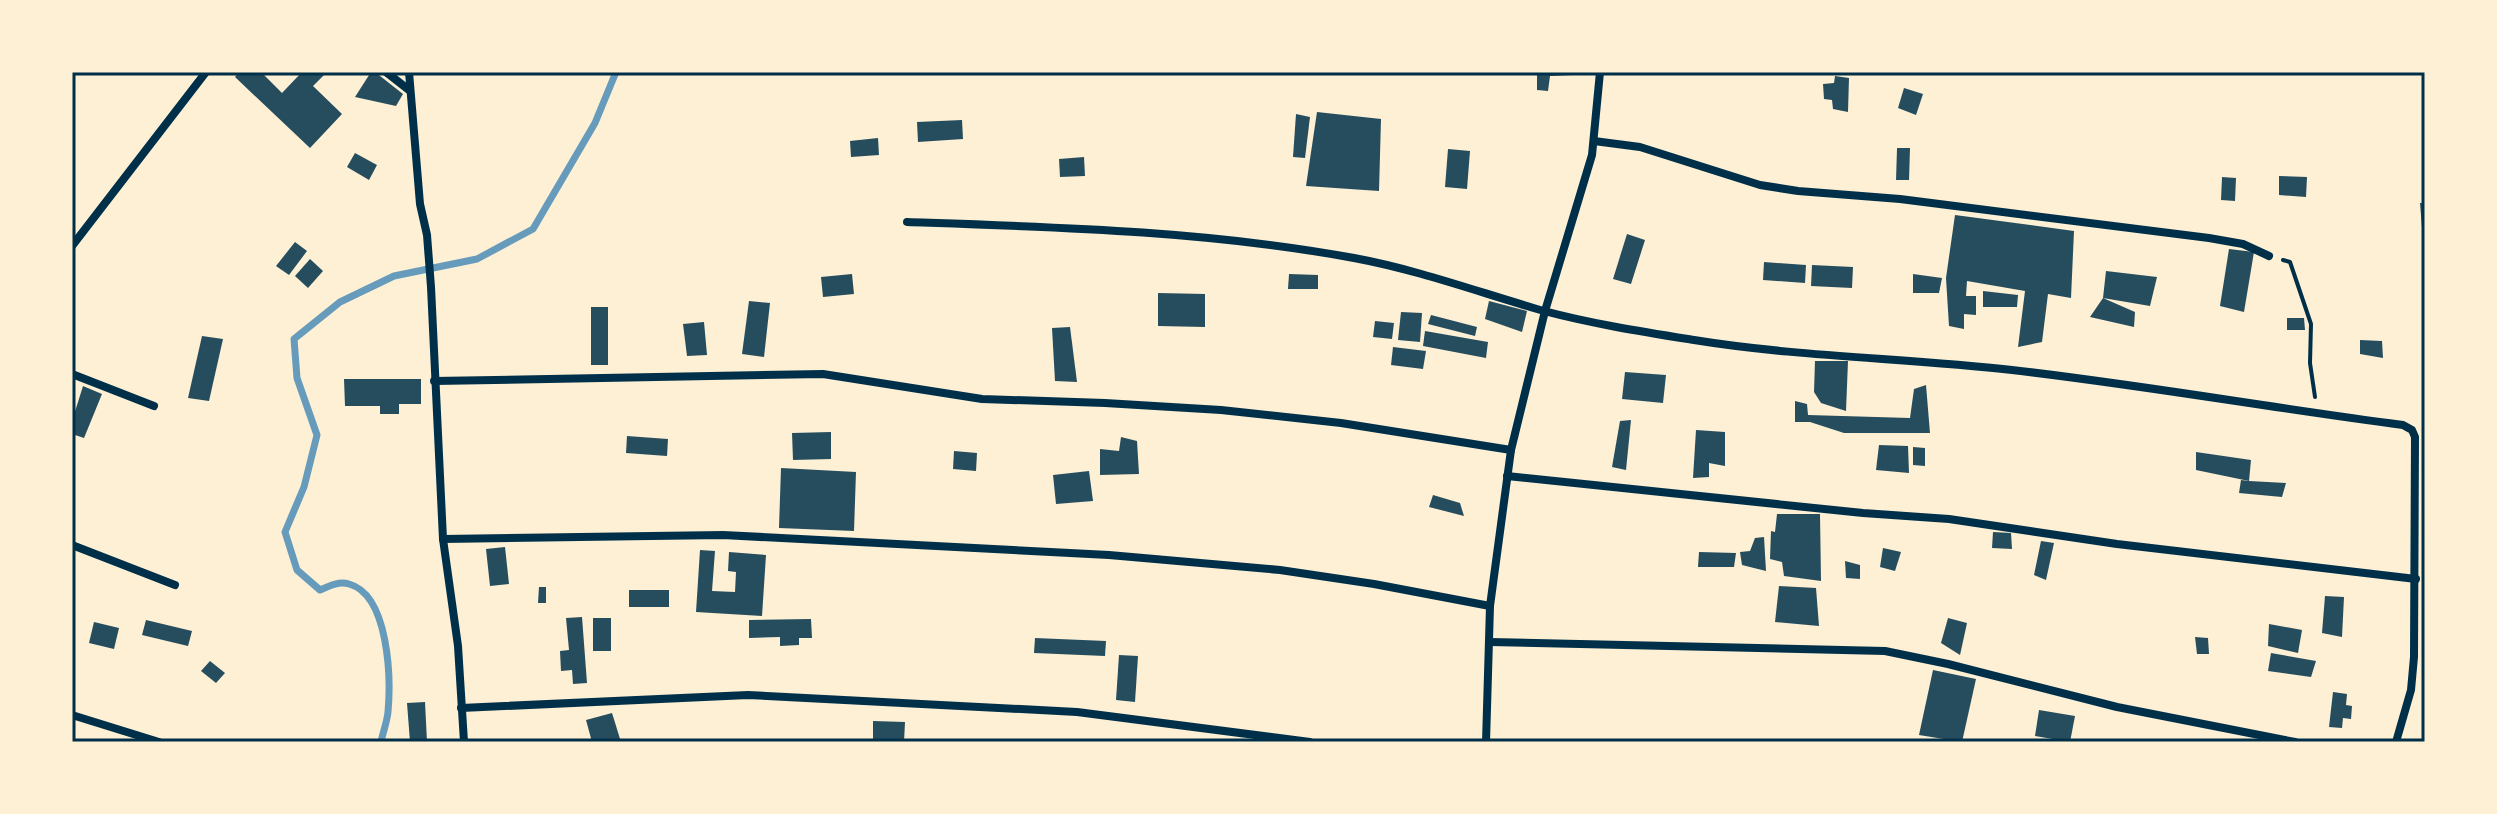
<svg xmlns="http://www.w3.org/2000/svg" width="2497" height="814" font-family="'Work Sans',sans-serif">
<style>
.lines{fill:none;stroke-linecap:round;stroke-linejoin:round}
.stream{stroke:#669bbc;stroke-width:7}
.building{fill:#264d5e}
.path{stroke:#003049;stroke-width:4}
.minor{stroke:#003049;stroke-width:8}
.neatline{fill:none;stroke:#003049;stroke-width:3}
</style>
<rect width="100%" height="100%" fill="#fdf0d5"/>
<g class="lines">
<!-- stream -->
<path class="stream" d="M381,742C383,732 387,722 388,712C391,678 389,595 349,584C339,581 329,586 320,590L297,570L285,532L304,487L317,435L297,378L294,339L340,302L394,276L477,259L533,229L595,123L616,72"/>
</g>
<!-- building -->
<g class="building">
<path d="M239,72H261L282,93L302,72H327L313,86L342,114L310,148L235,77Z"/>
<path d="M371,72H375L403,94L396,106L355,97Z"/>
<path d="M1537,72H1572L1573,75L1550,76L1548,91L1537,90Z"/>
<path d="M1835,76L1849,78L1848,112L1833,109L1832,100L1824,99L1823,84L1834,83Z"/>
<path d="M1904,88L1923,94L1916,115L1898,108Z"/>
<path d="M1317,112L1381,119L1379,191L1306,186Z"/>
<path d="M1296,114L1310,117L1305,158L1293,157Z"/>
<path d="M962,120L963,139L918,142L917,122Z"/>
<path d="M878,138L879,155L851,157L850,141Z"/>
<path d="M1897,148H1910L1909,180H1896Z"/>
<path d="M1448,149L1470,151L1467,189L1445,187Z"/>
<path d="M355,153L377,165L369,180L347,167Z"/>
<path d="M1084,157L1085,176L1060,177L1059,159Z"/>
<path d="M2279,176L2307,177L2306,197L2279,195Z"/>
<path d="M2222,177L2236,178L2235,201L2221,200Z"/>
<path d="M2420,203H2425V229L2422,228Z"/>
<path d="M1955,215L2074,231L2071,298L2048,294L2042,342L2018,347L2025,291L1967,281L1966,296H1976V315L1964,314V329L1949,326L1946,278Z"/>
<path d="M1627,234L1645,240L1631,284L1613,279Z"/>
<path d="M295,242L307,251L289,275L276,266Z"/>
<path d="M2229,249L2254,252L2244,312L2220,306Z"/>
<path d="M310,259L323,271L308,288L295,276Z"/>
<path d="M1764,262L1806,265L1805,283L1763,280Z"/>
<path d="M1812,265L1853,267L1852,288L1811,286Z"/>
<path d="M2106,271L2157,277L2150,306L2103,298L2135,312L2134,327L2090,317L2103,298Z"/>
<path d="M852,274L854,294L823,297L821,277Z"/>
<path d="M1289,274L1318,275V289H1288Z"/>
<path d="M1913,274L1942,278L1939,293H1913Z"/>
<path d="M1983,291L2018,295L2017,307H1983Z"/>
<path d="M1158,293L1205,294V327L1158,326Z"/>
<path d="M749,301L770,303L764,357L742,354Z"/>
<path d="M1489,301L1527,311L1522,332L1485,319Z"/>
<rect x="591" y="307" width="17" height="58"/>
<path d="M1401,312L1422,313L1420,342L1398,340Z"/>
<path d="M1431,315L1477,327L1475,336L1428,324Z"/>
<path d="M2287,318H2304L2305,330H2287Z"/>
<path d="M1375,321L1394,323L1392,339L1373,337Z"/>
<path d="M704,322L707,355L687,356L683,324Z"/>
<path d="M1070,327L1077,382L1055,381L1052,328Z"/>
<path d="M1425,331L1488,342L1486,358L1423,346Z"/>
<path d="M202,336L223,339L209,401L188,398Z"/>
<path d="M2360,340L2382,341L2383,358L2360,354Z"/>
<path d="M1393,347L1426,351L1423,369L1391,365Z"/>
<path d="M1815,361H1848L1846,411L1821,403L1814,392Z"/>
<path d="M1625,372L1666,375L1663,403L1622,399Z"/>
<path d="M344,379H421V404H399V414H380V406H345Z"/>
<path d="M1926,385L1930,433H1844L1810,422H1795V401L1807,404L1808,415L1910,418L1914,389Z"/>
<path d="M83,386L102,394L84,438L72,434V421Z"/>
<path d="M1631,420L1626,470L1612,467L1620,421Z"/>
<path d="M1696,430L1725,432V466L1709,463V477L1693,478Z"/>
<path d="M831,432V459L793,460L792,433Z"/>
<path d="M627,436L668,439L667,456L626,453Z"/>
<path d="M1121,437L1137,441L1139,474L1100,475V449L1119,451Z"/>
<path d="M1879,445L1908,446L1909,473L1876,470Z"/>
<path d="M1913,447L1925,448V466L1913,465Z"/>
<path d="M954,451L977,453L976,471L953,469Z"/>
<path d="M2196,452L2251,460L2249,481L2196,470Z"/>
<path d="M781,468L856,472L854,531L779,528Z"/>
<path d="M1089,471L1093,501L1056,504L1053,475Z"/>
<path d="M2241,480L2249,481L2286,483L2282,497L2239,493Z"/>
<path d="M1433,495L1460,503L1464,516L1429,507Z"/>
<path d="M1777,514H1820L1821,581L1784,576L1782,562L1770,559L1771,531L1775,532Z"/>
<path d="M1993,532L2011,533L2012,549L1992,548Z"/>
<path d="M1764,537L1766,571L1742,565L1740,552L1750,551L1755,538Z"/>
<path d="M2041,541L2054,543L2046,580L2034,575Z"/>
<path d="M505,547L509,584L490,586L486,549Z"/>
<path d="M1883,548L1901,552L1895,571L1880,567Z"/>
<path d="M700,550L715,551L712,591L735,592L736,572L728,571L729,552L766,555L762,616L696,612Z"/>
<path d="M1699,552L1736,553L1734,567H1698Z"/>
<path d="M1845,561L1860,565V579L1846,578Z"/>
<path d="M1779,586L1816,588L1819,626L1775,622Z"/>
<path d="M539,587H546V603H538Z"/>
<rect x="629" y="590" width="40" height="17"/>
<path d="M2325,596L2344,597L2342,637L2322,633Z"/>
<path d="M582,617L587,683L573,684L572,670L561,671L560,651L569,650L566,618Z"/>
<rect x="593" y="618" width="18" height="33"/>
<path d="M1948,618L1967,623L1960,655L1941,643Z"/>
<path d="M811,619L812,638H799V645L780,646V637L749,638V620Z"/>
<path d="M146,620L192,631L188,646L142,635Z"/>
<path d="M94,622L119,628L114,649L89,643Z"/>
<path d="M2269,624L2302,630L2298,653L2268,646Z"/>
<path d="M2195,637L2208,638L2209,654H2197Z"/>
<path d="M1035,638L1106,641L1105,656L1034,653Z"/>
<path d="M2271,653L2316,661L2311,677L2268,671Z"/>
<path d="M1119,655L1138,656L1135,702L1116,700Z"/>
<path d="M210,661L225,673L216,683L201,671Z"/>
<path d="M1933,670L1976,679L1962,742L1919,735Z"/>
<path d="M2333,692L2347,694L2346,705L2352,706L2351,719L2343,718L2342,728L2329,727Z"/>
<path d="M425,702L427,742H410L407,703Z"/>
<path d="M2039,710L2075,716L2070,742L2035,736Z"/>
<path d="M612,713L621,742H592L586,720Z"/>
<path d="M873,721L905,722L904,742H873Z"/>
</g>
<g class="lines">
<!-- path -->
<path class="path" d="M2283,260L2290,262L2311,324L2310,363L2315,397"/>
<!-- minor -->
<g class="minor">
<path d="M386,72L409,90"/>
<path d="M409,72L420,204L427,235L431,287L443,539L458,646L464,742"/>
<path d="M1594,141L1640,147L1760,185L1798,191L1900,199L2209,238L2243,244L2269,256"/>
<path d="M907,222C1054,227 1209,231 1354,258C1419,270 1481,293 1544,311C1593,324 1644,332 1694,340C1799,357 1906,358 2012,370C2143,385 2272,408 2403,425L2412,430L2415,437L2414,657L2411,690L2396,742"/>
<path d="M72,246L206,72"/>
<path d="M72,374L154,406"/>
<path d="M434,381L823,374L982,399L1105,403L1221,410L1341,423L1511,450"/>
<path d="M1507,476L1863,513L1949,519L2117,544L2416,579"/>
<path d="M443,539L723,535L1109,555L1280,570L1374,584L1490,606"/>
<path d="M72,545L175,585"/>
<path d="M1490,642L1885,651L1948,664L2117,707L2295,742"/>
<path d="M461,708L748,695L1077,712L1310,742"/>
<path d="M72,715L159,742"/>
<path d="M1486,742L1490,606L1511,450L1545,311L1592,155L1600,72"/>
</g>
</g>
<!-- border -->
<rect width="2497" height="814" fill="none" stroke="#fdf0d5" stroke-width="148"/>
<rect x="74" y="74" width="2349" height="666" class="neatline"/>
</svg>
